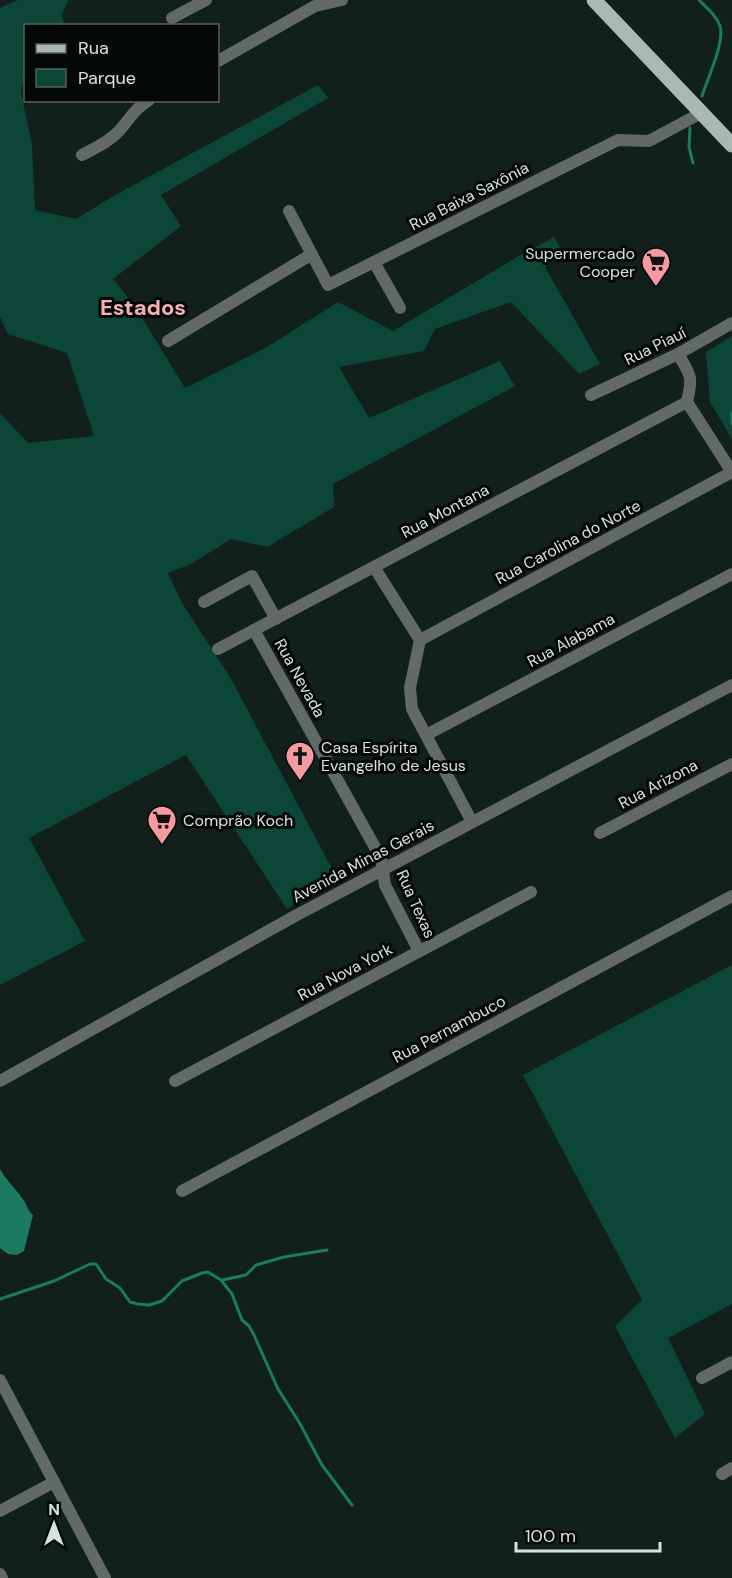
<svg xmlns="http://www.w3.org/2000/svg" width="732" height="1578" font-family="'DM Sans',sans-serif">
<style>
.green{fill:#0c4636}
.water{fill:#1b7b60}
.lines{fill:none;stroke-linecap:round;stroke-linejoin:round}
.stream{stroke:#1b7b60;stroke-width:3}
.minor{stroke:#626966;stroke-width:12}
.major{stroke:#a9b8b2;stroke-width:15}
.labels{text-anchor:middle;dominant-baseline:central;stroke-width:6;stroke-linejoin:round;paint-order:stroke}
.street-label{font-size:16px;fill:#d7e1dd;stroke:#040806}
.poi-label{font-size:16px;fill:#d7e1dd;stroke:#040806;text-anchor:start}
.district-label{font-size:22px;font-weight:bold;fill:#f6b1b5;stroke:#040806}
</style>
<rect width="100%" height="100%" fill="#11201a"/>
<!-- green -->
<g class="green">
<path d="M18,0H69L61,16L66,25L26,26L25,72L21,93L32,144L35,210L76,219L117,194L318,85L328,98L161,195L181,226L113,279L134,305L185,388L267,347L338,302L393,331L522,254L554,237L560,248L545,267L600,364L579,374L511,302L435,329L424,351L339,367L369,418L500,361L515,386L333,484L334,507L267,547L231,539L191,564L168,573L182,603L230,677L337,878L287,909L186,755L29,838L85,941L0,985V413L28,443L94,436L67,353L8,334L0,317V8Z"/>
<path d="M732,336V439L710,402L706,352Z"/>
<path d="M732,965V1304L668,1338L705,1414L675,1438L615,1326L642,1300L523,1075Z"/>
</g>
<!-- water -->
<path class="water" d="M0,1169C6,1180 15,1188 22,1198C27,1204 27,1210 33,1215L24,1251L17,1255L8,1254L0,1248Z"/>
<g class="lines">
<!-- stream -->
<g class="stream">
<path d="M699,0C707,8 716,15 720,26C725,42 707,80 702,96"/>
<path d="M690,128L689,147L693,163"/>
<path d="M732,413V424"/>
<path d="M222,1280L246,1275L256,1265L284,1257L327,1250"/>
<path d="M0,1299L54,1281L90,1264H96L106,1279L120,1288L130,1302L138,1304L149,1305L162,1301L182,1281L202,1273L208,1272L221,1280L232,1294L242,1320L249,1326L254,1335L278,1389L299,1422L322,1465L352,1505"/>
</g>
<!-- minor -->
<g class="minor">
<path d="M172,18L206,0"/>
<path d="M218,61L315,6L342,0"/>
<path d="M82,155C95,148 109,142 119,131C130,119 134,109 149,100"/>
<path d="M289,211L328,285L618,140L649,141L701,113"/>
<path d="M374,262L400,308"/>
<path d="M168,341L312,254"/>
<path d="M678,354C691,376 693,376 687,402L732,472"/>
<path d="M591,395L678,354L732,323"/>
<path d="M374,567L420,640L410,688L412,709L472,822"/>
<path d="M204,602L252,576L276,619"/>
<path d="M254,630L381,858L385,885L419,951"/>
<path d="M420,640L732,472"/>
<path d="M218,649L687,402"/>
<path d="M426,735L732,574"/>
<path d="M600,833L732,764"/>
<path d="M0,1081L295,916L732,685"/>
<path d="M175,1081L531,892"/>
<path d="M182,1191L732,896"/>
<path d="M702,1378L732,1362"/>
<path d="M0,1380L105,1578"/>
<path d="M722,1474L732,1468"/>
<path d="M0,1511L54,1482"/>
<path d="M0,1574L2,1578"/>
</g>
<!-- major -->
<path class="major" d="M594,0L732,145"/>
</g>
<!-- icons -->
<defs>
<g id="supermarket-pin" transform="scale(1.5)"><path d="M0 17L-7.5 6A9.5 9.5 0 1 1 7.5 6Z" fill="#f49aa0" stroke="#040806"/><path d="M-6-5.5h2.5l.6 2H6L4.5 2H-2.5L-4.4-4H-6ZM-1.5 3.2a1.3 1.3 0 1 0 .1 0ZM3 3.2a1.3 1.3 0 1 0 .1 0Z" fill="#111"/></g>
<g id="church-pin" transform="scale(1.5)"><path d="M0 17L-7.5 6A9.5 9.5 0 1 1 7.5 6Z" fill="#f49aa0" stroke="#040806"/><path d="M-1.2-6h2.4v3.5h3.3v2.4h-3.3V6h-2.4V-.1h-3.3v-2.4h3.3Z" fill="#111"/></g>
</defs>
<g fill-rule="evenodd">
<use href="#supermarket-pin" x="656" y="262"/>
<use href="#church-pin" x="300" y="756"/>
<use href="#supermarket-pin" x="162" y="820"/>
</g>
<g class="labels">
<!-- street labels -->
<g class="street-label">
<text transform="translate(469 196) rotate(-27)">Rua Baixa Saxônia</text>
<text transform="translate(655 346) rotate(-26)">Rua Piauí</text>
<text transform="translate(445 511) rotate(-28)">Rua Montana</text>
<text transform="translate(568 542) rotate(-28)">Rua Carolina do Norte</text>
<text transform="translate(571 640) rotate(-28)">Rua Alabama</text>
<text transform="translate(300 678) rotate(61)">Rua Nevada</text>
<text transform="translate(658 784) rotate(-28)">Rua Arizona</text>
<text transform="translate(363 861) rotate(-28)">Avenida Minas Gerais</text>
<text transform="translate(416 904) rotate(66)">Rua Texas</text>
<text transform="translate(345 972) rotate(-28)">Rua Nova York</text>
<text transform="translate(449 1029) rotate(-28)">Rua Pernambuco</text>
</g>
<!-- poi labels -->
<g class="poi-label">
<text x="635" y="253" text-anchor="end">Supermercado<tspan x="635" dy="18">Cooper</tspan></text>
<text x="321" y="747">Casa Espírita<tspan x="321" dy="18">Evangelho de Jesus</tspan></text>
<text x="183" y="820">Comprão Koch</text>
</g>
<!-- district labels -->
<g class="district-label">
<text x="143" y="307">Estados</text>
</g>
</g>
<!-- legend -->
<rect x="24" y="24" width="195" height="78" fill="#040806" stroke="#585f5c" stroke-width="1.5"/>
<rect x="36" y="44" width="30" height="9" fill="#a9b8b2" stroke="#585f5c" stroke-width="1.5"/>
<text x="78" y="54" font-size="18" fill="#d7e1dd">Rua</text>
<rect x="36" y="69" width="30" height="18" fill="#0c4636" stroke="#585f5c" stroke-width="1.5"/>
<text x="78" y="84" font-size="18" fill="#d7e1dd">Parque</text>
<!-- north arrow -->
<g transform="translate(54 1524)" stroke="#040806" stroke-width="4.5" paint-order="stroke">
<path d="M0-4.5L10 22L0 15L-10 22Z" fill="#d7e1dd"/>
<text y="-9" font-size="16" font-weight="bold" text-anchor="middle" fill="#d7e1dd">N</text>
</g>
<!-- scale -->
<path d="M516 1542v9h144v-9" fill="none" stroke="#d7e1dd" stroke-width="3"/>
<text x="525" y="1542" font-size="18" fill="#d7e1dd" stroke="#040806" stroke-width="4.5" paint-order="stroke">100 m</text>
</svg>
